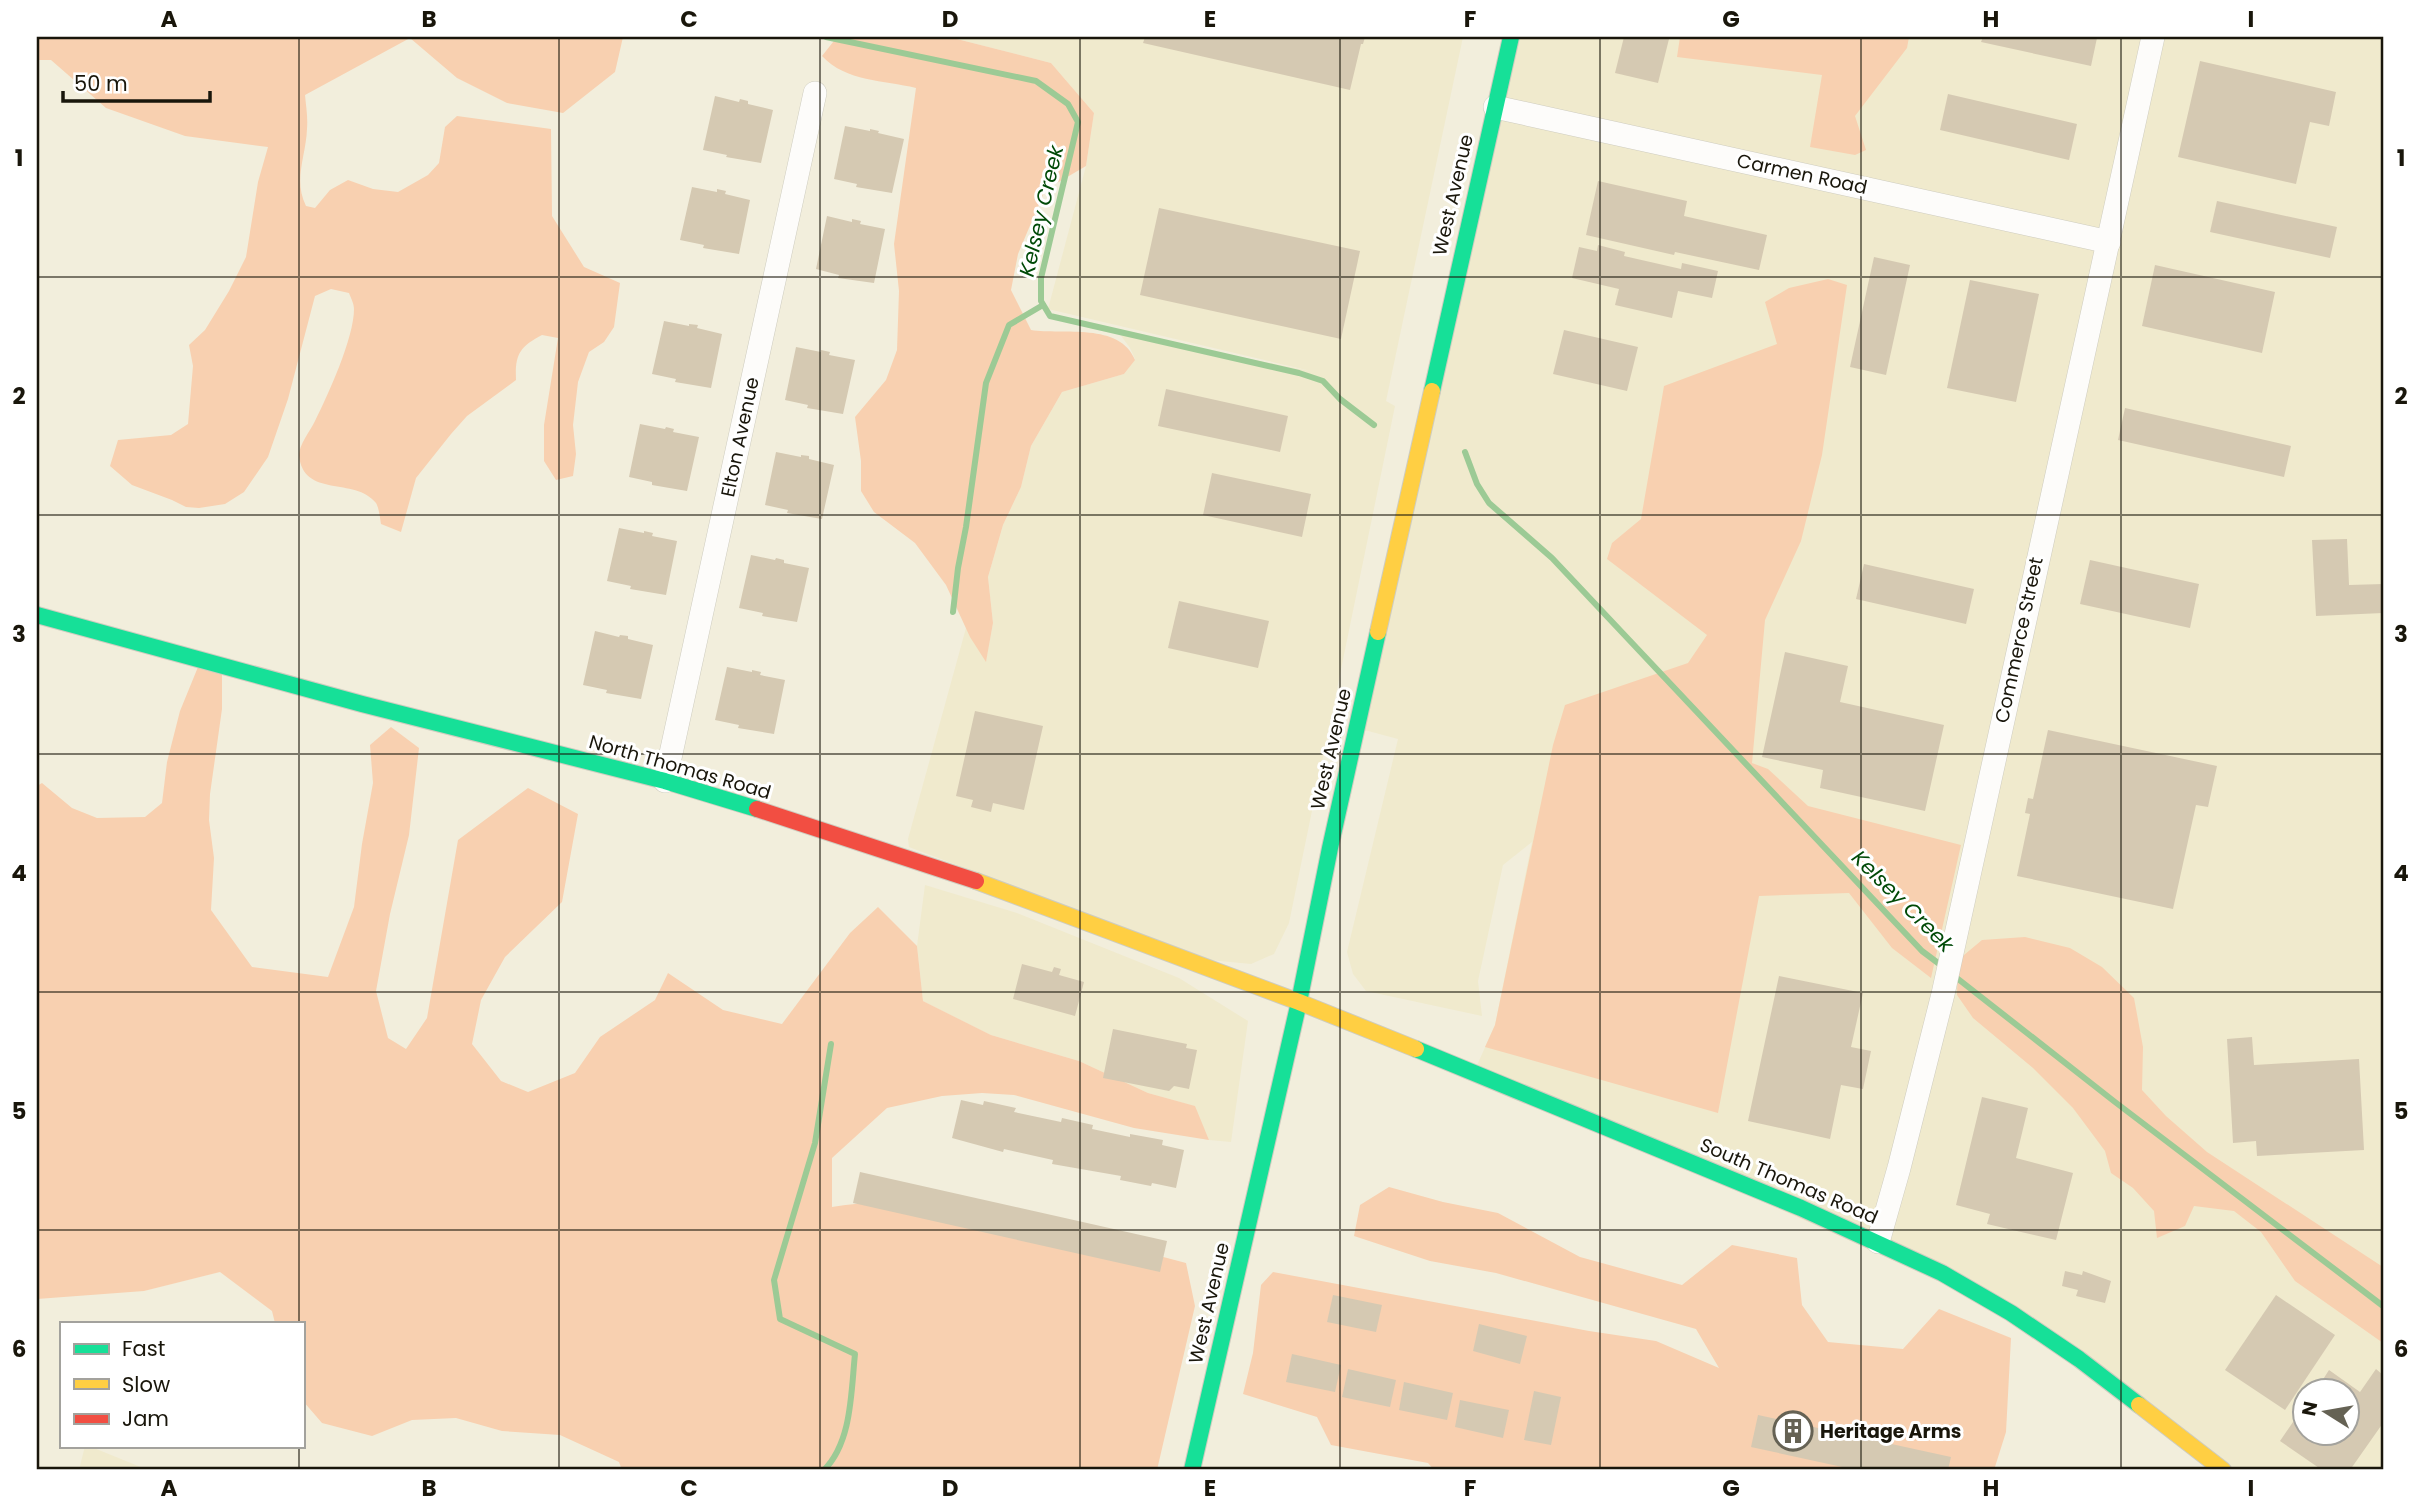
<svg xmlns="http://www.w3.org/2000/svg" width="2420" height="1507" font-family="Poppins,sans-serif">
<style>
.built{fill:#f0eacd;fill-rule:evenodd}
.green{fill:#f8d0b0}
.lines{fill:none;stroke-linecap:round;stroke-linejoin:round}
.stream{stroke:#9cca95;stroke-width:6}
.building{fill:#d5c9b2}
.street-casing{stroke:#ceccbf;stroke-width:24}
.fast-casing{stroke:#ceccbf;stroke-width:18}
.slow-casing{stroke:#ceccbf;stroke-width:18}
.jam-casing{stroke:#ceccbf;stroke-width:18}
.street{stroke:#fdfcfa;stroke-width:23}
.fast{stroke:#16e098;stroke-width:16}
.slow{stroke:#ffcf43;stroke-width:16}
.jam{stroke:#f24e42;stroke-width:16}
.grid{fill:none;stroke:#19160b;stroke-width:2;stroke-opacity:0.55}
.labels{text-anchor:middle;dominant-baseline:central;stroke-width:6;stroke-linejoin:round;paint-order:stroke}
.street-label{font-size:19px;fill:#19160b;stroke:#fff}
.poi-label{font-size:19px;font-weight:bold;fill:#19160b;stroke:#fff;text-anchor:start}
.water-label{font-size:21px;font-style:italic;fill:#004a07;stroke:#fff}
.neatline{fill:none;stroke:#19160b;stroke-width:2.5}
.grid-label{font-size:23px;text-anchor:middle;font-weight:bold;fill:#19160b}
</style>
<rect width="100%" height="100%" fill="#f2eedc"/>
<!-- built -->
<g class="built">
<path d="M949,37H1463L1386,401L1395,406L1289,923L1274,954L1251,964L1210,960L909,847L908,839L966,628L986,661L993,623L988,577L1003,525L1021,487L1031,446L1062,392L1124,374L1135,359L1130,348L1119,333L1315,372L1048,309L1086,166L1094,113L1051,63Z"/>
<path d="M1511,37H2383V1470H2223L2011,1313L1474,1072L1495,1025L1532,842L1503,865L1478,981L1482,1016L1366,991L1353,974L1347,952L1398,739L1357,728ZM2304,1392H2346V1434H2304Z"/>
<path d="M925,885L1017,913L1179,978L1248,1021L1231,1142L1209,1140L1194,1106L1148,1093L1079,1061L991,1035L923,1001L917,946Z"/>
<path d="M85,1446H89L148,1470H79Z"/>
</g>
<!-- green -->
<g class="green">
<path d="M37,37H623L615,72L563,113L507,103L457,78L410,38L305,95C306,106 308,117 307,129C306,156 293,180 306,206L315,208L330,190L348,180L373,189L398,192L428,175L439,163L445,127L457,116L551,129L552,216L584,267L620,283L614,327L604,342L589,352L578,382L573,425L576,454L573,476L556,480L544,461V425L558,338L542,335C519,347 515,355 516,380L467,416L451,434L416,478L401,532L381,524C380,518 379,508 376,503C355,476 303,499 299,455C299,445 310,431 315,421C328,395 354,338 354,309C354,304 351,298 349,293L331,289L315,296L288,399L268,457L244,492L225,504L199,508L186,507L172,500L132,485L110,466L118,440L171,435L188,424L193,366L189,345L205,330L229,291L246,257L258,182L268,147L185,136L106,108L51,60H37Z"/>
<path d="M837,37H949L1051,63L1094,113L1086,166L1045,190L1018,254L1011,290L1031,330C1063,335 1120,322 1135,360L1124,374L1062,392L1031,446L1021,487L1003,525L988,577L993,623L986,662L970,637L946,585L915,543L874,512L861,491V461L855,417L886,380L897,350L899,291L894,244L916,88C884,80 846,82 822,56Z"/>
<path d="M1680,37H1909L1907,48L1855,116L1866,150L1855,155L1810,147L1822,75L1677,57Z"/>
<path d="M1828,279L1847,285L1822,455L1801,541L1765,620L1752,763L1768,769L1808,806L1961,845L1931,978L1892,948L1849,893L1759,896L1718,1113L1485,1047L1495,1025L1553,745L1565,705L1688,663L1707,635L1607,559L1612,543L1641,519L1664,386L1777,344L1765,302L1789,288Z"/>
<path d="M198,667L222,671V709L210,794L209,820L214,858L211,910L252,967L328,977L354,907L362,844L373,783L370,745L391,727L419,748L409,835L390,914L376,991L388,1038L406,1049L427,1018L458,840L528,788L578,814L562,902L505,957L481,1000L472,1044L501,1081L528,1092L575,1073L600,1037L655,1000L668,973L723,1010L782,1024L850,933L878,907L917,946L923,1001L991,1035L1079,1061L1148,1093L1195,1106L1209,1140L1134,1128L1014,1095L982,1093L942,1096L887,1108L832,1158V1207C897,1195 954,1212 1018,1226C1074,1237 1131,1248 1186,1263L1195,1306L1157,1470H622L619,1462L560,1435L502,1431L456,1418L412,1420L372,1436L322,1423L303,1401V1323H275L272,1311L220,1272L144,1291L37,1299V786L42,783L72,808L97,818L145,817L162,803L167,762L180,711Z"/>
<path d="M2025,937L2070,948L2102,967L2134,998L2143,1047L2142,1090L2166,1116L2207,1152L2383,1267V1343L2295,1281L2261,1232L2234,1211L2194,1206L2185,1226L2157,1238L2154,1211L2133,1188L2111,1173L2105,1151L2073,1108L2033,1068L1973,1018L1957,995L1958,960L1982,940Z"/>
<path d="M1389,1187L1443,1202L1498,1213L1580,1257L1682,1285L1732,1245L1797,1258L1802,1305L1828,1342L1903,1349L1939,1309L2011,1338L2006,1432L1994,1470H1434L1428,1463L1331,1445L1317,1417L1243,1394L1253,1353L1261,1285L1273,1272L1589,1331L1656,1341L1719,1368L1696,1329L1496,1273L1430,1261L1354,1236L1360,1205Z"/>
</g>
<g class="lines">
<!-- stream -->
<g class="stream">
<path d="M826,37L1036,81L1068,104L1078,122L1041,278V301L1050,316L1299,373L1323,381L1340,399L1374,425"/>
<path d="M1465,452L1477,484L1489,503L1552,558L1922,951L1942,966"/>
<path d="M953,612L958,568L966,527L986,383L1009,325L1043,305"/>
<path d="M1953,975L2115,1102L2383,1306"/>
<path d="M824,1470C852,1442 851,1392 855,1354L780,1319L774,1280L815,1143L831,1044"/>
</g>
</g>
<!-- building -->
<g class="building">
<path d="M1145,37H1365L1363,44H1361L1350,90L1143,43Z"/>
<path d="M1624,37H1659L1669,39L1658,83L1615,73Z"/>
<path d="M1983,37H2091L2097,38L2091,66L1981,42Z"/>
<path d="M2200,61L2336,92L2329,126L2310,122L2296,184L2178,157Z"/>
<path d="M1948,94L2077,124L2069,160L1940,130Z"/>
<path d="M715,96L739,102L740,99L748,101V104L773,110L761,163L726,157L727,155L703,150Z"/>
<path d="M845,126L870,131V129L879,131L878,133L904,139L892,193L856,187L857,184L834,179Z"/>
<path d="M1598,181L1687,201L1684,216L1767,235L1759,270L1675,252L1674,255L1586,235Z"/>
<path d="M692,187L717,192V189L726,191L725,194L750,200L739,254L703,248L704,245L680,240Z"/>
<path d="M2217,201L2337,227L2330,258L2210,232Z"/>
<path d="M1159,208L1360,251L1341,339L1140,295Z"/>
<path d="M827,216L852,222V219L861,221L860,224L885,229L874,283L838,278L839,275L816,269Z"/>
<path d="M1598,245L1625,252L1624,256L1681,269L1682,263L1718,271L1712,298L1678,291L1672,318L1615,305L1619,289L1572,278L1579,247L1597,251Z"/>
<path d="M1874,257L1910,265L1886,375L1850,367Z"/>
<path d="M2155,265L2275,292L2262,353L2142,326Z"/>
<path d="M1970,280L2039,294L2016,402L1947,388Z"/>
<path d="M664,321L689,326V324L698,325L697,328L722,334L711,388L675,382L676,379L652,374Z"/>
<path d="M1564,330L1638,347L1627,391L1553,374Z"/>
<path d="M796,347L821,352V350L830,352L829,355L855,360L843,414L807,408L808,405L785,400Z"/>
<path d="M1166,389L1288,416L1280,452L1158,426Z"/>
<path d="M2125,408L2291,446L2284,477L2118,440Z"/>
<path d="M640,424L665,429L666,427L674,429L673,432L699,437L687,491L652,485V482L629,477Z"/>
<path d="M776,452L801,457V455L809,456V459L834,465L822,519L787,513L788,510L765,505Z"/>
<path d="M1212,473L1311,494L1302,537L1203,515Z"/>
<path d="M619,528L644,533V531L653,533L652,536L677,541L666,595L630,589L631,586L607,581Z"/>
<path d="M2347,539L2349,585L2383,584V613L2316,616L2312,540Z"/>
<path d="M751,555L775,560L776,558L784,560V563L809,568L797,622L762,616L763,613L739,608Z"/>
<path d="M2090,560L2199,584L2190,628L2080,604Z"/>
<path d="M1864,564L1974,589L1966,624L1856,599Z"/>
<path d="M1179,601L1269,621L1258,668L1168,648Z"/>
<path d="M595,631L619,637L620,635L628,636V639L653,645L641,699L606,693L607,690L583,685Z"/>
<path d="M1785,652L1848,666L1840,702L1944,725L1925,811L1820,788L1823,770L1762,757Z"/>
<path d="M727,667L752,672V670L761,672L760,675L785,680L774,734L738,728L739,725L715,720Z"/>
<path d="M975,711L1043,726L1024,810L993,803L991,812L971,807L973,800L956,796Z"/>
<path d="M2048,730L2217,766L2208,807L2196,805L2173,909L2017,876L2030,814L2025,813L2028,798L2033,799Z"/>
<path d="M1022,964L1052,972L1054,967L1061,969L1059,975L1084,982L1075,1016L1013,999Z"/>
<path d="M1779,976L1863,993L1851,1047L1871,1051L1863,1089L1841,1085L1830,1139L1748,1121Z"/>
<path d="M1113,1029L1187,1044L1186,1048L1197,1050L1189,1089L1174,1086L1169,1091L1103,1078Z"/>
<path d="M2252,1037L2254,1065L2359,1059L2364,1150L2257,1156L2256,1141L2233,1143L2227,1039Z"/>
<path d="M1982,1097L2028,1108L2016,1158L2073,1173L2056,1240L1987,1224L1990,1214L1956,1205Z"/>
<path d="M961,1100L983,1105L984,1101L1016,1108L1014,1112L1061,1122L1062,1118L1093,1125L1092,1129L1130,1137V1134L1163,1140L1162,1145L1184,1150L1176,1188L1152,1183L1151,1186L1120,1180L1121,1176L1052,1164L1053,1160L1004,1149L1003,1152L952,1138Z"/>
<path d="M860,1172L1167,1241L1160,1272L853,1203Z"/>
<path d="M2065,1271L2082,1275L2083,1271L2111,1281L2105,1303L2076,1296L2078,1290L2062,1286Z"/>
<path d="M1333,1295L1382,1305L1376,1332L1327,1322Z"/>
<path d="M2276,1295L2335,1335L2285,1410L2225,1370Z"/>
<path d="M1479,1324L1527,1336L1520,1364L1473,1351Z"/>
<path d="M1292,1354L1341,1365L1335,1392L1286,1382Z"/>
<path d="M1348,1369L1396,1380L1390,1407L1342,1397Z"/>
<path d="M2376,1369L2383,1375V1423L2350,1470H2322L2280,1441L2304,1406V1434H2346V1392H2315L2329,1370L2360,1392Z"/>
<path d="M1404,1382L1453,1393L1447,1420L1399,1410Z"/>
<path d="M1534,1391L1561,1397L1551,1445L1524,1440Z"/>
<path d="M1460,1400L1509,1410L1503,1438L1455,1427Z"/>
<path d="M1758,1415L1951,1457L1948,1470H1856L1751,1447Z"/>
</g>
<g class="lines">
<!-- street casing -->
<g class="street-casing">
<g id="street">
<path d="M1495,107L2109,242"/>
<path d="M665,781L815,93"/>
<path d="M1878,1242L1899,1168L1943,994L2153,37"/>
</g>
</g>
<!-- fast casing -->
<g class="fast-casing">
<g id="fast">
<path d="M1432,391L1511,37"/>
<path d="M37,615L362,704L665,781L757,809"/>
<path d="M1416,1049L1801,1208L1942,1273L2011,1313L2079,1359L2139,1405"/>
<path d="M1192,1470L1299,1002L1330,848L1378,632"/>
</g>
</g>
<!-- slow casing -->
<g class="slow-casing">
<g id="slow">
<path d="M1378,632L1432,391"/>
<path d="M976,881L1299,1002L1416,1049"/>
<path d="M2139,1405L2223,1470"/>
</g>
</g>
<!-- jam casing -->
<g class="jam-casing">
<path id="jam" d="M757,809L976,881"/>
</g>
<!-- street -->
<use href="#street" class="street"/>
<!-- fast -->
<use href="#fast" class="fast"/>
<!-- slow -->
<use href="#slow" class="slow"/>
<!-- jam -->
<use href="#jam" class="jam"/>
</g>
<!-- grid -->
<path class="grid" d="M299,37V1323M559,37V1470M820,37V1470M1080,37V1470M1340,37V1470M1600,37V1470M1861,37V1470M2121,37V1470M37,277H2383M37,515H2383M37,754H2383M37,992H2383M37,1230H2383M299,1446V1470"/>
<!-- icons -->
<defs>
<g id="building-ring" transform="scale(2.0125)"><circle r="9.5" fill="#fff" stroke="#656254" stroke-width="1.5"/><path d="M-4-6H4V6H1V3H-1V6H-4ZM-2.5-4.3h1.7v1.8h-1.7ZM.8-4.3h1.7v1.8H.8ZM-2.5-1h1.7V.8h-1.7ZM.8-1h1.7V.8H.8Z" fill="#656254"/></g>
</defs>
<g fill-rule="evenodd">
<use href="#building-ring" x="1793" y="1431"/>
</g>
<g class="labels">
<!-- street labels -->
<g class="street-label">
<text transform="translate(1802 174) rotate(12)">Carmen Road</text>
<text transform="translate(1453 195) rotate(-77)">West Avenue</text>
<text transform="translate(740 437) rotate(-78)">Elton Avenue</text>
<text transform="translate(2019 640) rotate(-78)">Commerce Street</text>
<text transform="translate(1331 749) rotate(-77)">West Avenue</text>
<text transform="translate(680 767) rotate(16)">North Thomas Road</text>
<text transform="translate(1789 1181) rotate(23)">South Thomas Road</text>
<text transform="translate(1209 1303) rotate(-77)">West Avenue</text>
</g>
<!-- poi labels -->
<g class="poi-label">
<text x="1820" y="1431">Heritage Arms</text>
</g>
<!-- water labels -->
<g class="water-label">
<text transform="translate(1041 211) rotate(-77)">Kelsey Creek</text>
<text transform="translate(1903 901) rotate(45)">Kelsey Creek</text>
</g>
</g>
<!-- border -->
<rect width="2420" height="1507" fill="none" stroke="#ffffff" stroke-width="77"/>
<!-- legend -->
<rect x="60" y="1322" width="245" height="126" fill="#ffffff" stroke="#a3a29d" stroke-width="2"/>
<rect x="74" y="1344" width="35" height="10" fill="#16e098" stroke="#a3a29d" stroke-width="2"/>
<text x="122" y="1356" font-size="21" fill="#19160b">Fast</text>
<rect x="74" y="1379" width="35" height="10" fill="#ffcf43" stroke="#a3a29d" stroke-width="2"/>
<text x="122" y="1392" font-size="21" fill="#19160b">Slow</text>
<rect x="74" y="1414" width="35" height="10" fill="#f24e42" stroke="#a3a29d" stroke-width="2"/>
<text x="122" y="1426" font-size="21" fill="#19160b">Jam</text>
<!-- north arrow -->
<g transform="translate(2326 1412) rotate(281)"><circle r="33" fill="#ffffff" stroke="#a3a29d" stroke-width="2"/>
<path d="M0-5L12 26L0 18L-12 26Z" fill="#656254"/>
<text y="-10" font-size="19" font-weight="bold" text-anchor="middle" fill="#19160b">N</text>
</g>
<!-- scale -->
<path d="M63 91v10h147v-10" fill="none" stroke="#19160b" stroke-width="3.5"/>
<text x="74" y="91" font-size="21" fill="#19160b" stroke="#ffffff" stroke-width="5" paint-order="stroke">50 m</text>
<rect x="38" y="38" width="2344" height="1430" class="neatline"/>
<g class="grid-label">
<text x="169" y="27">A</text>
<text x="429" y="27">B</text>
<text x="689" y="27">C</text>
<text x="950" y="27">D</text>
<text x="1210" y="27">E</text>
<text x="1470" y="27">F</text>
<text x="1731" y="27">G</text>
<text x="1991" y="27">H</text>
<text x="2251" y="27">I</text>
<text x="19" y="166">1</text>
<text x="2401" y="166">1</text>
<text x="19" y="404">2</text>
<text x="2401" y="404">2</text>
<text x="19" y="642">3</text>
<text x="2401" y="642">3</text>
<text x="19" y="881">4</text>
<text x="2401" y="881">4</text>
<text x="19" y="1119">5</text>
<text x="2401" y="1119">5</text>
<text x="19" y="1357">6</text>
<text x="2401" y="1357">6</text>
<text x="169" y="1496">A</text>
<text x="429" y="1496">B</text>
<text x="689" y="1496">C</text>
<text x="950" y="1496">D</text>
<text x="1210" y="1496">E</text>
<text x="1470" y="1496">F</text>
<text x="1731" y="1496">G</text>
<text x="1991" y="1496">H</text>
<text x="2251" y="1496">I</text>
</g>
</svg>
